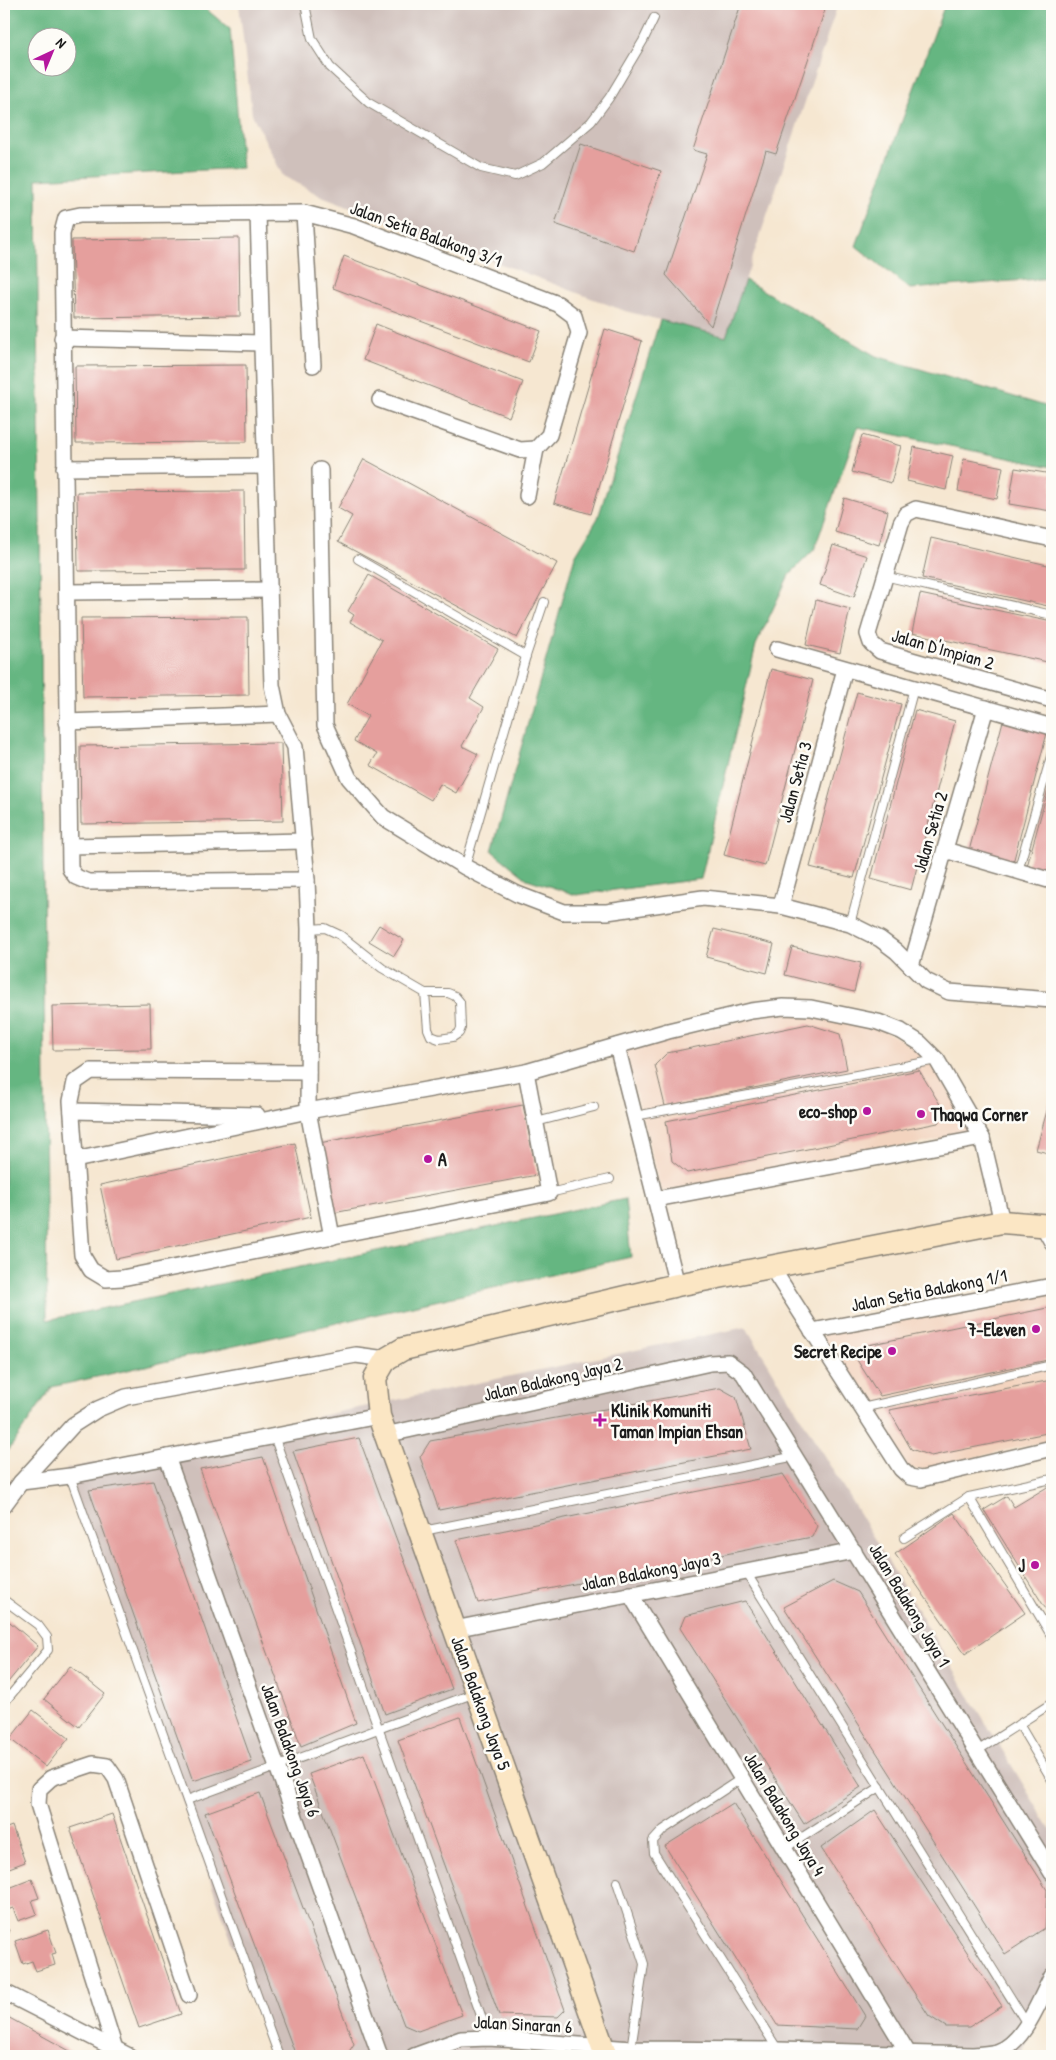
<svg xmlns="http://www.w3.org/2000/svg" width="1056" height="2060" font-family="'Patrick Hand',sans-serif">
<style>
.built{fill:#f3d4bf}
.industrial{fill:#cfc0bb}
.forest{fill:#65b681;stroke:#40694e;fill-rule:evenodd}
.building{fill:#e59f9d}
.lines{fill:none;stroke-linecap:round;stroke-linejoin:round}
.lane-casing{stroke:#898276;stroke-width:10}
.street-casing{stroke:#898276;stroke-width:18}
.secondary-casing{stroke:#898276;stroke-width:25}
.lane{stroke:#fff;stroke-width:8}
.street{stroke:#fff;stroke-width:15}
.secondary{stroke:#fbe6c4;stroke-width:22}
.poi-dot{fill:#b5179e;stroke:#fdfcf7;stroke-width:2}
.labels{text-anchor:middle;dominant-baseline:central;stroke-width:5;stroke-linejoin:round;paint-order:stroke}
.street-label{font-size:18px;fill:#1c1c1c;stroke:#fdfcf7}
.poi-label{font-size:18px;font-weight:bold;fill:#1c1c1c;stroke:#fdfcf7;text-anchor:end}
</style>
<rect width="100%" height="100%" fill="#fdfcf7"/>
<filter id="ink" filterUnits="userSpaceOnUse"><feTurbulence type="fractalNoise" baseFrequency=".02" numOctaves="2"/><feDisplacementMap in="SourceGraphic" scale="10" xChannelSelector="R" yChannelSelector="G"/><feConvolveMatrix kernelMatrix="1 2 1 2 8 2 1 2 1" color-interpolation-filters="sRGB"/></filter>
<filter id="wash" filterUnits="userSpaceOnUse"><feTurbulence type="fractalNoise" baseFrequency=".0096" numOctaves="4" result="noise"/><feDisplacementMap in="SourceGraphic" scale="20" xChannelSelector="R" yChannelSelector="G"/><feGaussianBlur stdDeviation="1.12" result="paint"/><feColorMatrix in="noise" values="0 0 0 0 0 0 0 0 0 0 0 0 0 0 0 0 0 1.4 0 .05"/><feComposite in="paint" operator="in"/></filter>
<g filter="url(#wash)">
<rect width="100%" height="100%" fill="#f6e7d1"/>
<!-- built -->
<g class="built">
<path d="M781,1013L812,1014L876,1027L915,1047L936,1067L972,1134L661,1191L625,1051L754,1018Z"/>
<path d="M1052,1292V1440L919,1470L908,1467L822,1335Z"/>
</g>
<!-- industrial -->
<g class="industrial">
<path d="M239,4H838L726,337L625,311L319,195L283,176L252,114Z"/>
<path d="M746,1327L1052,1832V1994L1020,2056H591L509,2046L482,2056H272L66,1469Z"/>
</g>
<!-- forest -->
<g class="forest">
<path d="M4,4H200L230,29L242,168L37,179L47,1320L625,1199L631,1257L52,1387L4,1457ZM38,38H68V68H38Z"/>
<path d="M945,4H1052V278L910,289L856,246Z"/>
<path d="M745,280L876,356L1052,408V467L858,427L814,550L789,575L756,645L701,879L576,895L527,879L492,851L575,556L598,518L660,320L726,337Z"/>
</g>
<g id="blocks">
<!-- building -->
<g class="building">
<path d="M741,4H827L776,154L766,151L711,326L666,275L707,154L693,150Z"/>
<path d="M581,144L661,171L634,251L555,224Z"/>
<path d="M239,238L240,316L74,318L72,240Z"/>
<path d="M344,256L541,331L529,362L333,288Z"/>
<path d="M376,324L523,382L509,417L363,360Z"/>
<path d="M605,329L642,341L591,514L554,503Z"/>
<path d="M246,365L247,442L76,443L75,366Z"/>
<path d="M862,435L901,446L891,483L852,472Z"/>
<path d="M914,447L953,456L946,490L907,481Z"/>
<path d="M364,459L557,563L517,638L338,542L352,516L338,508Z"/>
<path d="M964,459L1003,467L997,499L958,491Z"/>
<path d="M1015,468L1052,474L1051,511L1009,504Z"/>
<path d="M244,491L245,570L78,571L77,492Z"/>
<path d="M844,498L888,511L879,545L835,532Z"/>
<path d="M931,538L1052,566V607L922,578Z"/>
<path d="M833,545L867,556L854,597L820,585Z"/>
<path d="M369,575L498,649L470,698L484,707L462,746L478,754L456,793L440,784L431,800L370,765L377,754L354,741L368,716L347,704L382,640L350,622L354,615L348,611Z"/>
<path d="M920,594L1052,622V663L912,633Z"/>
<path d="M816,600L850,609L840,653L806,645Z"/>
<path d="M248,617L249,695L83,697L81,618Z"/>
<path d="M771,669L813,680L765,866L724,855Z"/>
<path d="M857,692L901,704L854,878L810,867Z"/>
<path d="M915,710L955,721L911,890L871,879Z"/>
<path d="M1003,721L1047,733L1013,863L969,851Z"/>
<path d="M281,743L283,821L81,824L80,746Z"/>
<path d="M1052,775V877L1026,870Z"/>
<path d="M379,925L404,940L394,956L369,941Z"/>
<path d="M714,929L774,944L767,973L706,957Z"/>
<path d="M792,947L861,963L854,992L785,975Z"/>
<path d="M150,1004L151,1049L53,1050L52,1006Z"/>
<path d="M808,1024L840,1034L847,1069L665,1106L655,1065L667,1053Z"/>
<path d="M919,1070L944,1111L938,1123L687,1173L672,1161L666,1121Z"/>
<path d="M1052,1093V1154L1036,1150Z"/>
<path d="M523,1105L537,1175L333,1213L319,1143Z"/>
<path d="M295,1143L311,1217L116,1259L100,1185Z"/>
<path d="M1052,1307V1359L880,1396L857,1360L863,1346Z"/>
<path d="M1052,1380V1432L931,1456L911,1449L889,1410Z"/>
<path d="M720,1388L736,1397L751,1449L439,1510L420,1457L430,1441Z"/>
<path d="M359,1438L452,1689L385,1714L293,1451Z"/>
<path d="M263,1457L356,1723L301,1746L200,1469Z"/>
<path d="M783,1474L817,1526L812,1537L478,1603L456,1540Z"/>
<path d="M153,1481L252,1762L193,1781L89,1490Z"/>
<path d="M1049,1486L1052,1492V1619L984,1510L1007,1496L1014,1507Z"/>
<path d="M954,1513L1025,1613L965,1654L895,1554Z"/>
<path d="M833,1581L858,1592L1047,1890L1045,1928L1005,1954L784,1607Z"/>
<path d="M745,1601L861,1787L804,1824L680,1628L685,1616Z"/>
<path d="M4,1617L38,1646L4,1687Z"/>
<path d="M70,1666L105,1694L79,1727L44,1699Z"/>
<path d="M33,1710L69,1738L46,1767L10,1739Z"/>
<path d="M460,1717L565,2010L558,2017L499,2015L398,1740Z"/>
<path d="M364,1754L462,2015L418,2031L404,2025L309,1774Z"/>
<path d="M260,1793L354,2044L346,2056H296L205,1813Z"/>
<path d="M733,1803L865,2016L857,2029L777,2025L665,1846Z"/>
<path d="M875,1810L1002,2006L969,2027H946L929,2016L821,1848Z"/>
<path d="M112,1814L181,2014L139,2028L70,1828Z"/>
<path d="M12,1826L25,1862L4,1870V1829Z"/>
<path d="M32,1879L39,1898L32,1900L37,1914L18,1921L13,1908L4,1911V1890Z"/>
<path d="M4,1925L9,1930L4,1941Z"/>
<path d="M48,1930L56,1953L52,1954L55,1965L36,1971L32,1961L23,1964L15,1941Z"/>
<path d="M4,2015L79,2056H4Z"/>
</g>
</g>
</g>
<g filter="url(#ink)">
<use href="#blocks" fill-opacity="0" stroke="#898276" stroke-width="1"/>
<g class="lines">
<!-- lane casing -->
<g class="lane-casing">
<g id="lane">
<path d="M305,4L312,39L330,67L369,103L481,168L515,176L543,163L591,122L609,98L643,41L654,18"/>
<path d="M358,559L526,656"/>
<path d="M884,576L1052,615"/>
<path d="M465,867L526,656L544,602"/>
<path d="M1018,871L1052,753"/>
<path d="M850,924L914,688"/>
<path d="M309,929L325,928L340,935L382,968L425,993H448L455,996L460,1002L461,1028L459,1033L453,1037L439,1039L431,1036L428,1029L425,993"/>
<path d="M635,1116L937,1060"/>
<path d="M536,1122L594,1107"/>
<path d="M549,1193L610,1179"/>
<path d="M862,1408L1052,1365"/>
<path d="M274,1436L489,2038"/>
<path d="M70,1476L279,2056"/>
<path d="M1052,1479L969,1497L1052,1637"/>
<path d="M423,1531L796,1456"/>
<path d="M904,1538L969,1497"/>
<path d="M746,1572L1027,2024"/>
<path d="M4,1600L38,1625L47,1637L48,1650L4,1703"/>
<path d="M1019,1724L1052,1780"/>
<path d="M977,1751L1052,1703"/>
<path d="M742,1778L663,1830L653,1841L654,1853L778,2050"/>
<path d="M187,1800L475,1693"/>
<path d="M784,1849L880,1787"/>
<path d="M617,1882L644,1964L631,2049"/>
</g>
</g>
<!-- street casing -->
<g class="street-casing">
<g id="street">
<path d="M258,213L272,685L278,714L295,747L307,880L309,929L308,1111L332,1237"/>
<path d="M304,213L313,365"/>
<path d="M62,338L261,343"/>
<path d="M380,400L520,450L536,449"/>
<path d="M64,468L265,466"/>
<path d="M320,470L325,725L349,778L383,817L465,867L517,894L564,912H607L703,898L781,906L850,924L880,939L896,951L926,981L949,992L1052,1000"/>
<path d="M527,496L536,449"/>
<path d="M1052,539L916,509L906,514L901,523L868,634L871,643L880,651L1052,700"/>
<path d="M67,592L268,590"/>
<path d="M777,649L1052,727"/>
<path d="M67,722L278,714"/>
<path d="M70,846L304,841"/>
<path d="M945,850L1052,881"/>
<path d="M307,880L88,882L76,877L70,869L62,233L66,218L80,215L304,213L354,226L558,304L574,316L579,333L549,435L536,449"/>
<path d="M781,906L845,669"/>
<path d="M911,966L986,708"/>
<path d="M617,1046L677,1285"/>
<path d="M308,1072L91,1071L75,1082L71,1101L82,1255L91,1270L106,1279L122,1278L549,1193L526,1072"/>
<path d="M72,1111L257,1115"/>
<path d="M75,1160L308,1111L526,1072L668,1031L751,1011L783,1007L811,1008L878,1022L901,1031L920,1043L937,1060L982,1138L1002,1222"/>
<path d="M656,1199L982,1138"/>
<path d="M1042,1224L1052,1242"/>
<path d="M772,1268L901,1469L910,1477L921,1479L1052,1448"/>
<path d="M812,1331L1052,1286"/>
<path d="M385,1435L710,1363L728,1362L743,1373L1052,1873"/>
<path d="M167,1457L380,2056"/>
<path d="M21,1482L70,1476L379,1416"/>
<path d="M4,1505L21,1482L73,1425L98,1409L126,1397L356,1355L386,1359"/>
<path d="M630,1594L908,2053"/>
<path d="M454,1629L854,1551"/>
<path d="M4,1992L129,2056"/>
<path d="M115,2049L38,1804L39,1789L51,1778L93,1764L107,1766L116,1779L189,1995"/>
<path d="M414,2056L461,2039L489,2038L631,2049L778,2050L973,2055C981,2054 990,2054 997,2052C1024,2044 1040,1999 1052,1976"/>
</g>
</g>
<!-- secondary casing -->
<g class="secondary-casing">
<path id="secondary" d="M606,2056L379,1416L375,1378L386,1359L403,1349L677,1285L1002,1222L1052,1226"/>
</g>
<!-- lane -->
<use href="#lane" class="lane"/>
<!-- street -->
<use href="#street" class="street"/>
<!-- secondary -->
<use href="#secondary" class="secondary"/>
</g>
</g>
<!-- markers -->
<g class="poi-dot">
<circle cx="867" cy="1111" r="5"/>
<circle cx="921" cy="1114" r="5"/>
<circle cx="428" cy="1159" r="5"/>
<circle cx="1036" cy="1329" r="5"/>
<circle cx="892" cy="1351" r="5"/>
<path d="M597.5 1412.5h5v5h5v5h-5v5h-5v-5h-5v-5h5z"/>
<circle cx="1035" cy="1565" r="5"/>
</g>
<g class="labels">
<!-- street labels -->
<g class="street-label">
<text transform="translate(426 234) rotate(20)">Jalan Setia Balakong 3/1</text>
<text transform="translate(943 649) rotate(16)">Jalan D'Impian 2</text>
<text transform="translate(795 782) rotate(-75)">Jalan Setia 3</text>
<text transform="translate(930 832) rotate(-74)">Jalan Setia 2</text>
<text transform="translate(929 1290) rotate(-11)">Jalan Setia Balakong 1/1</text>
<text transform="translate(553 1379) rotate(-13)">Jalan Balakong Jaya 2</text>
<text transform="translate(651 1571) rotate(-11)">Jalan Balakong Jaya 3</text>
<text transform="translate(910 1605) rotate(59)">Jalan Balakong Jaya 1</text>
<text transform="translate(481 1703) rotate(70)">Jalan Balakong Jaya 5</text>
<text transform="translate(291 1750) rotate(70)">Jalan Balakong Jaya 6</text>
<text transform="translate(785 1814) rotate(59)">Jalan Balakong Jaya 4</text>
<text transform="translate(523 2024) rotate(3)">Jalan Sinaran 6</text>
</g>
<!-- poi labels -->
<g class="poi-label">
<text x="857" y="1111">eco-shop</text>
<text x="931" y="1114" text-anchor="start">Thaqwa Corner</text>
<text x="438" y="1159" text-anchor="start">A</text>
<text x="1026" y="1329">7-Eleven</text>
<text x="882" y="1351">Secret Recipe</text>
<text x="611" y="1410" text-anchor="start">Klinik Komuniti<tspan x="611" dy="21">Taman Impian Ehsan</tspan></text>
<text x="1025" y="1565">J</text>
</g>
</g>
<!-- margin -->
<rect width="1056" height="2060" fill="none" stroke="#fdfcf7" stroke-width="20"/>
<!-- north arrow -->
<g transform="translate(52 52) rotate(44)"><circle r="24" fill="#fdfcf7" stroke="#a3a29f"/>
<path d="M0-4L9 19L0 12L-9 19Z" fill="#b5179e"/>
<text y="-8" font-size="14" font-weight="bold" text-anchor="middle" fill="#1c1c1c">N</text>
</g>
</svg>
